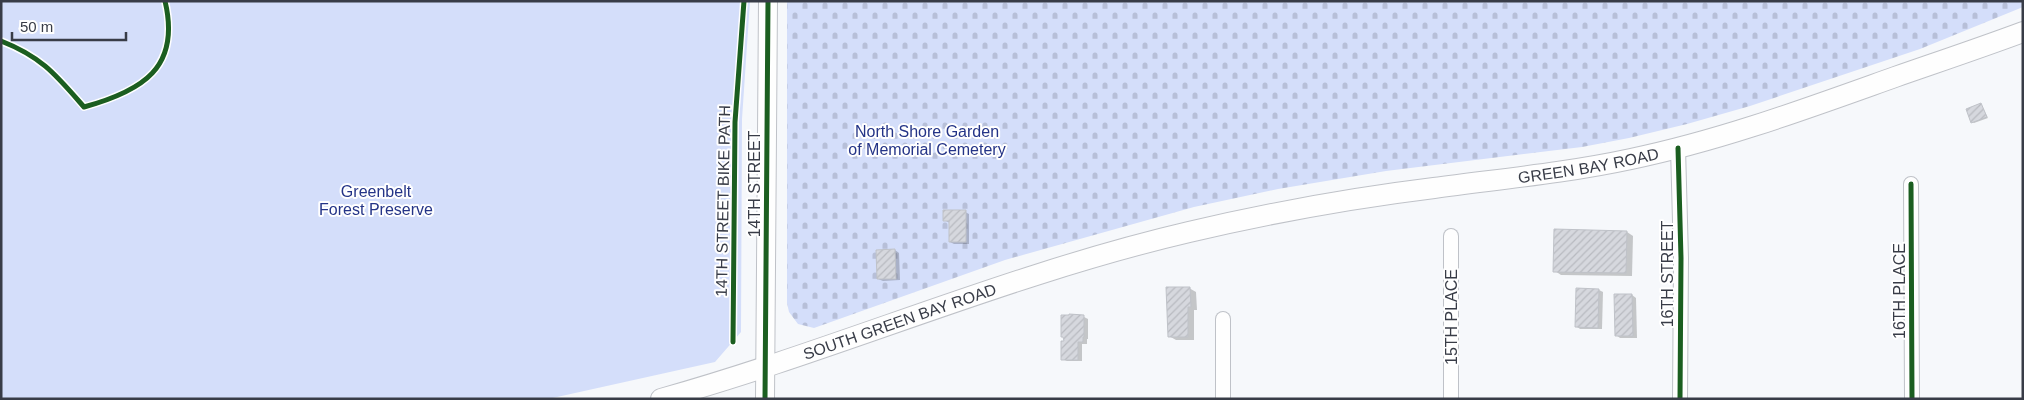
<svg xmlns="http://www.w3.org/2000/svg" width="2024" height="400" font-family="Arial,sans-serif">
<style>
.cemetery{fill:url(#cemetery-stones)}
.park{fill:#d4defa}
.shadow{fill:#0003}
.building{fill:url(#building-hatch);stroke:#bfc2c8}
.lines{fill:none;stroke-linecap:round;stroke-linejoin:round}
.minor-casing{stroke:#bfc2c8;stroke-width:16}
.tertiary-casing{stroke:#bfc2c8;stroke-width:20}
.secondary-casing{stroke:#bfc2c8;stroke-width:22}
.minor{stroke:#fefefe;stroke-width:14}
.tertiary{stroke:#fefefe;stroke-width:18}
.secondary{stroke:#fefefe;stroke-width:20}
.cycleway-casing{stroke:#fff;stroke-width:8}
.cycleway{stroke:#1b5e20;stroke-width:5}
.labels{text-anchor:middle;dominant-baseline:central;stroke-width:4;stroke-linejoin:round;paint-order:stroke}
.park-label{font-size:16px;fill:#243487;stroke:#fff}
.street-label{font-size:16px;fill:#383c47;stroke:#fff}
</style>
<defs>
<pattern id="cemetery-stones" width="16" height="16" patternUnits="userSpaceOnUse" patternTransform="scale(1.25)"><rect width="16" height="16" fill="#d4defa"/><path d="M2 7V4a2 2 0 0 1 4 0v3zM10 15v-3a2 2 0 0 1 4 0v3z" fill="#b7bfd8"/></pattern>
<pattern id="building-hatch" width="6" height="6" patternUnits="userSpaceOnUse" patternTransform="scale(1.25)"><rect width="6" height="6" fill="#d6d8de"/><path d="M-1 1l2-2M0 6l6-6M5 7l2-2" fill="none" stroke="#b8bac0"/></pattern>
</defs>
<rect width="100%" height="100%" fill="#f6f8fb"/>
<!-- cemetery -->
<path class="cemetery" d="M787,1H2023V7L1920,49L1750,106L1687,124L1629,138L1582,147L1386,171L1278,189L1194,207L1005,260L814,328L798,324L789,312L787,303Z"/>
<!-- park -->
<path class="park" d="M1,1H750L742,119L741,332L715,362L548,399H1Z"/>
<!-- shadow -->
<g class="shadow">
<path d="M1981,105L1988,118L1974,123L1972,122Z"/>
<path d="M965,212L969,214V244H954L950,242V223L944,220Z"/>
<path d="M1627,232L1633,236L1632,276L1561,275L1555,271Z"/>
<path d="M895,250L899,253L900,280L883,281L878,279Z"/>
<path d="M1189,288L1196,292L1197,310H1194V340H1176L1169,336Z"/>
<path d="M1577,289L1599,290L1603,292L1602,329H1580L1576,326Z"/>
<path d="M1632,295L1636,298L1637,338H1620L1616,335Z"/>
<path d="M1084,317L1088,319V339H1087V344H1082V361H1067L1063,359L1065,342Z"/>
</g>
<!-- building -->
<g class="building">
<path d="M1981,103L1987,117L1971,123L1966,109Z"/>
<path d="M943,210H966V242H949V221H943Z"/>
<path d="M1554,229L1627,231L1626,273L1553,272Z"/>
<path d="M895,249L896,279H877L876,250Z"/>
<path d="M1166,287H1190L1191,307H1188V337H1168Z"/>
<path d="M1576,288L1599,289L1598,328L1575,327Z"/>
<path d="M1614,294H1632L1633,336H1615Z"/>
<path d="M1069,314L1084,315V337H1083V342H1078V360H1061V341H1064L1063,337H1061V315H1069Z"/>
</g>
<g class="lines">
<!-- minor casing -->
<g class="minor-casing">
<g id="minor">
<path d="M1678,148L1681,258L1680,399"/>
<path d="M1911,184L1912,399"/>
<path d="M1451,236V399"/>
<path d="M1223,319V399"/>
</g>
</g>
<!-- tertiary casing -->
<g class="tertiary-casing">
<path id="tertiary" d="M765,399L768,1"/>
</g>
<!-- secondary casing -->
<g class="secondary-casing">
<g id="secondary">
<path id="s1" d="M661,399C839,349 1009,274 1189,232C1270,213 1352,198 1434,188C1500,179 1566,173 1631,159C1722,140 1808,108 1895,77C1938,62 1980,48 2023,32"/>
</g>
</g>
<!-- minor -->
<use href="#minor" class="minor"/>
<!-- tertiary -->
<use href="#tertiary" class="tertiary"/>
<!-- secondary -->
<use href="#secondary" class="secondary"/>
<!-- cycleway casing -->
<g class="cycleway-casing">
<g id="cycleway">
<path d="M1,41C42,57 56,75 84,107C142,91 181,68 165,1"/>
<path d="M1678,148L1681,258L1680,399"/>
<path d="M1911,184L1912,399"/>
<path d="M733,342L735,122L744,1"/>
<path d="M765,399L768,1"/>
</g>
</g>
<!-- cycleway -->
<use href="#cycleway" class="cycleway"/>
</g>
<g class="labels">
<!-- park labels -->
<g class="park-label">
<text x="927" y="131">North Shore Garden<tspan x="927" dy="18">of Memorial Cemetery</tspan></text>
<text x="376" y="191">Greenbelt<tspan x="376" dy="18">Forest Preserve</tspan></text>
</g>
<!-- street labels -->
<g class="street-label">
<text stroke="none"><textPath href="#s1" startOffset="959">GREEN BAY ROAD</textPath></text>
<text transform="translate(754 184) rotate(-90)">14TH STREET</text>
<text transform="translate(723 201) rotate(-89)">14TH STREET BIKE PATH</text>
<text transform="translate(1667 274) rotate(-90)">16TH STREET</text>
<text transform="translate(1899 291) rotate(-90)">16TH PLACE</text>
<text transform="translate(1451 317) rotate(-90)">15TH PLACE</text>
<text stroke="none"><textPath href="#s1" startOffset="251">SOUTH GREEN BAY ROAD</textPath></text>
</g>
</g>
<!-- border -->
<rect width="2024" height="400" fill="none" stroke="#383c47" stroke-width="5"/>
<!-- scale -->
<path d="M12 32v8h114v-8" fill="none" stroke="#383c47" stroke-width="2.5"/>
<text x="20" y="32" font-size="15" fill="#383c47" stroke="#ffffff" stroke-width="4" paint-order="stroke">50 m</text>
</svg>
